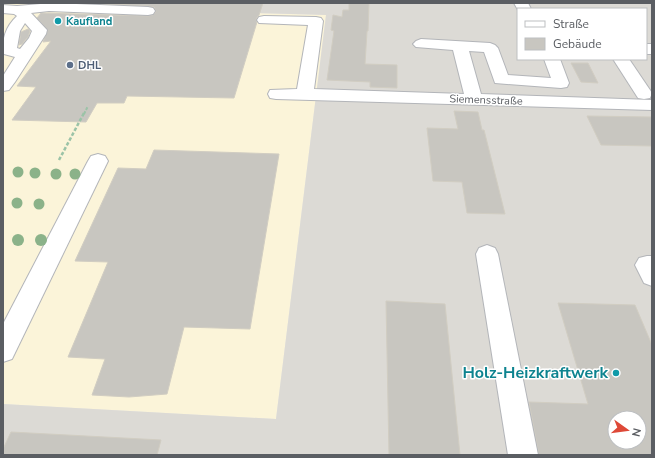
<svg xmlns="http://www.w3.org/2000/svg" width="655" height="458" font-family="'Nunito Sans',sans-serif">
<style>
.commercial{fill:#fbf4d9}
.industrial{fill:#dcdad5;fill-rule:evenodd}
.building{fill:#c8c6c0;stroke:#d1cdc2;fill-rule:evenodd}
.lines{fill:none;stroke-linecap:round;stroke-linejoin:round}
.minor-casing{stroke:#b3b5b9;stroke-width:2}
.path-far1{stroke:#9bc3a7;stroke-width:2;stroke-dasharray:3 1.5;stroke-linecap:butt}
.path{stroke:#9bc3a7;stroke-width:2.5;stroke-dasharray:3.5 2;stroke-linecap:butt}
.minor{fill:#fff;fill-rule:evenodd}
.tree{fill:#8bb289}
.culture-dot{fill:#0f9aa8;stroke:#fff;stroke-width:1.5}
.service-dot{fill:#5c6f8a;stroke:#fff;stroke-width:1.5}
.labels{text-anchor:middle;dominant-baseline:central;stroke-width:3;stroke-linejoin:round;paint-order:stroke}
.far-culture-label{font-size:11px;font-weight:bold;fill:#0d838f;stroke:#fff;text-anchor:start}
.far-service-label{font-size:11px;font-weight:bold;fill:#4e5e75;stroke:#fff;text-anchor:start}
.far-street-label{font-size:11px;fill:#5b5e63;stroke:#fff}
.near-culture-label{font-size:16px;font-weight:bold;fill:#0d838f;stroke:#fff;text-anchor:end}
</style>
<rect width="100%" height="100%" fill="#edebe3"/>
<!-- commercial -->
<path class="commercial" d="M3,3H188L185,11L326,15L276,419L3,404Z"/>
<!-- industrial -->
<path class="industrial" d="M188,3H652V455H3V404L276,419L326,15L184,11ZM518,9H646V59H518ZM615,418H639V442H615Z"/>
<!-- building -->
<g class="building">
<path d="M88,3H263L259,15L256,19L257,22L234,98L127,96L124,103H97L86,122L12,120L36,87L17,86L51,41L43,42L48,30L37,18L41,13L148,16L153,15L156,12L154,7L148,6Z"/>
<path d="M349,3H369L368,31H367L365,64L397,65V88L370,87V82L327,80L334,31L331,30L333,15L342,17L343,10H349Z"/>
<path d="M28,29L30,31L28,37L22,44L19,45L21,32Z"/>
<path d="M571,63H588L598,83L581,82Z"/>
<path d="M454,111L478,112L482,130H484L505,214L467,213L462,182L433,181L427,128L458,129Z"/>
<path d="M587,116L652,117V146L601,145Z"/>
<path d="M154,150L279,154L250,329L184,327L167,394L129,397L92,395L105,359L68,357L108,262L75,261L118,168L146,169Z"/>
<path d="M386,301L445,304L460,455H389Z"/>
<path d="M558,303L635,305L652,345V455H539L529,402L588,404ZM615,418H639V442H615Z"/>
<path d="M11,432L161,440L157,455H3V449Z"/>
</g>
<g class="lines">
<!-- minor casing -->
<g class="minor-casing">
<g id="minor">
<path d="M52,3L148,7L153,8L155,11L153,14L148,15L49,11L31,13L47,30L46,34L15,82L9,90L3,91V76L15,57L4,54C1,40 6,26 17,16L14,14L3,13V5L17,6ZM25,23L32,31L29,38L20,49L17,48L20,31Z"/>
<path d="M514,3H528L531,9H518V10Z"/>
<path d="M264,16L316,17L321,18L323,21L314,89L464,94L453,50L416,47L413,44L416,41L421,39L490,43L495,45L498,48L508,75L551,78L544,59H560L569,83L567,87L561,88L495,83L484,52L469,51L481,94L652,100V110L276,99L270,98L268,94L270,90L297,89L308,25L259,23L257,20L259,17Z"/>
<rect x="646" y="44" width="6" height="10"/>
<path d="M613,59H629L652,93L650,98L644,99L638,98Z"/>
<path d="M98,154L105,156L108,161L12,359L3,362V324L88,161L91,156Z"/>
<path d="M487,245L495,248L498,254L538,455H508L476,254L479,248Z"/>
<path d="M647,256H652V286L644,283L635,265L639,258Z"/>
</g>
</g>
<!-- path-far1 -->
<path class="path-far1" d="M84,114L88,106"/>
<!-- path -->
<path class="path" d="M59,160L84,113"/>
<!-- minor -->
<use href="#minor" class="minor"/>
</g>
<!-- trees -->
<g class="tree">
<circle cx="18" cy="172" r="5.5"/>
<circle cx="35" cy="173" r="5.5"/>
<circle cx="56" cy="174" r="5.5"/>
<circle cx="75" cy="174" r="5.5"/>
<circle cx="17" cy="203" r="5.5"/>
<circle cx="39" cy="204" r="5.5"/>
<circle cx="18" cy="240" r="6"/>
<circle cx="41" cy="240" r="6"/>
</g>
<!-- markers -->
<g class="culture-dot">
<circle cx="58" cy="21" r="4"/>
<circle cx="616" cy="373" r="4"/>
</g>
<circle class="service-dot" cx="70" cy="65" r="4"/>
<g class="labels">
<!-- far-culture labels -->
<g class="far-culture-label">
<text x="66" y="21">Kaufland</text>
</g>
<!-- far-service labels -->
<g class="far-service-label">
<text x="78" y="65">DHL</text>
</g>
<!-- far-street labels -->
<g class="far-street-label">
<text transform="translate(486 100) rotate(2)">Siemensstraße</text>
</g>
<!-- near-culture labels -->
<g class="near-culture-label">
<text x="608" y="373">Holz-Heizkraftwerk</text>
</g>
</g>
<!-- border -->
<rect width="655" height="458" fill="none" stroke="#5b5e63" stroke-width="8"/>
<!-- legend -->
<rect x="517" y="8" width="130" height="52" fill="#ffffff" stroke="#bdbfc1"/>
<rect x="525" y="21" width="20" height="6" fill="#ffffff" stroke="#bdbfc1"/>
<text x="553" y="28" font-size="12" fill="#5b5e63">Straße</text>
<rect x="525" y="38" width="20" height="12" fill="#c8c6c0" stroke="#bdbfc1"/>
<text x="553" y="48" font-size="12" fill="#5b5e63">Gebäude</text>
<!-- north arrow -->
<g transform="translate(627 430) rotate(104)"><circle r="19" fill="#ffffff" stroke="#bdbfc1"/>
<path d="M0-3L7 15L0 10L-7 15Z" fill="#de4938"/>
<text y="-6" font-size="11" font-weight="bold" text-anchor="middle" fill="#5b5e63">N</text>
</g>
</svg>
